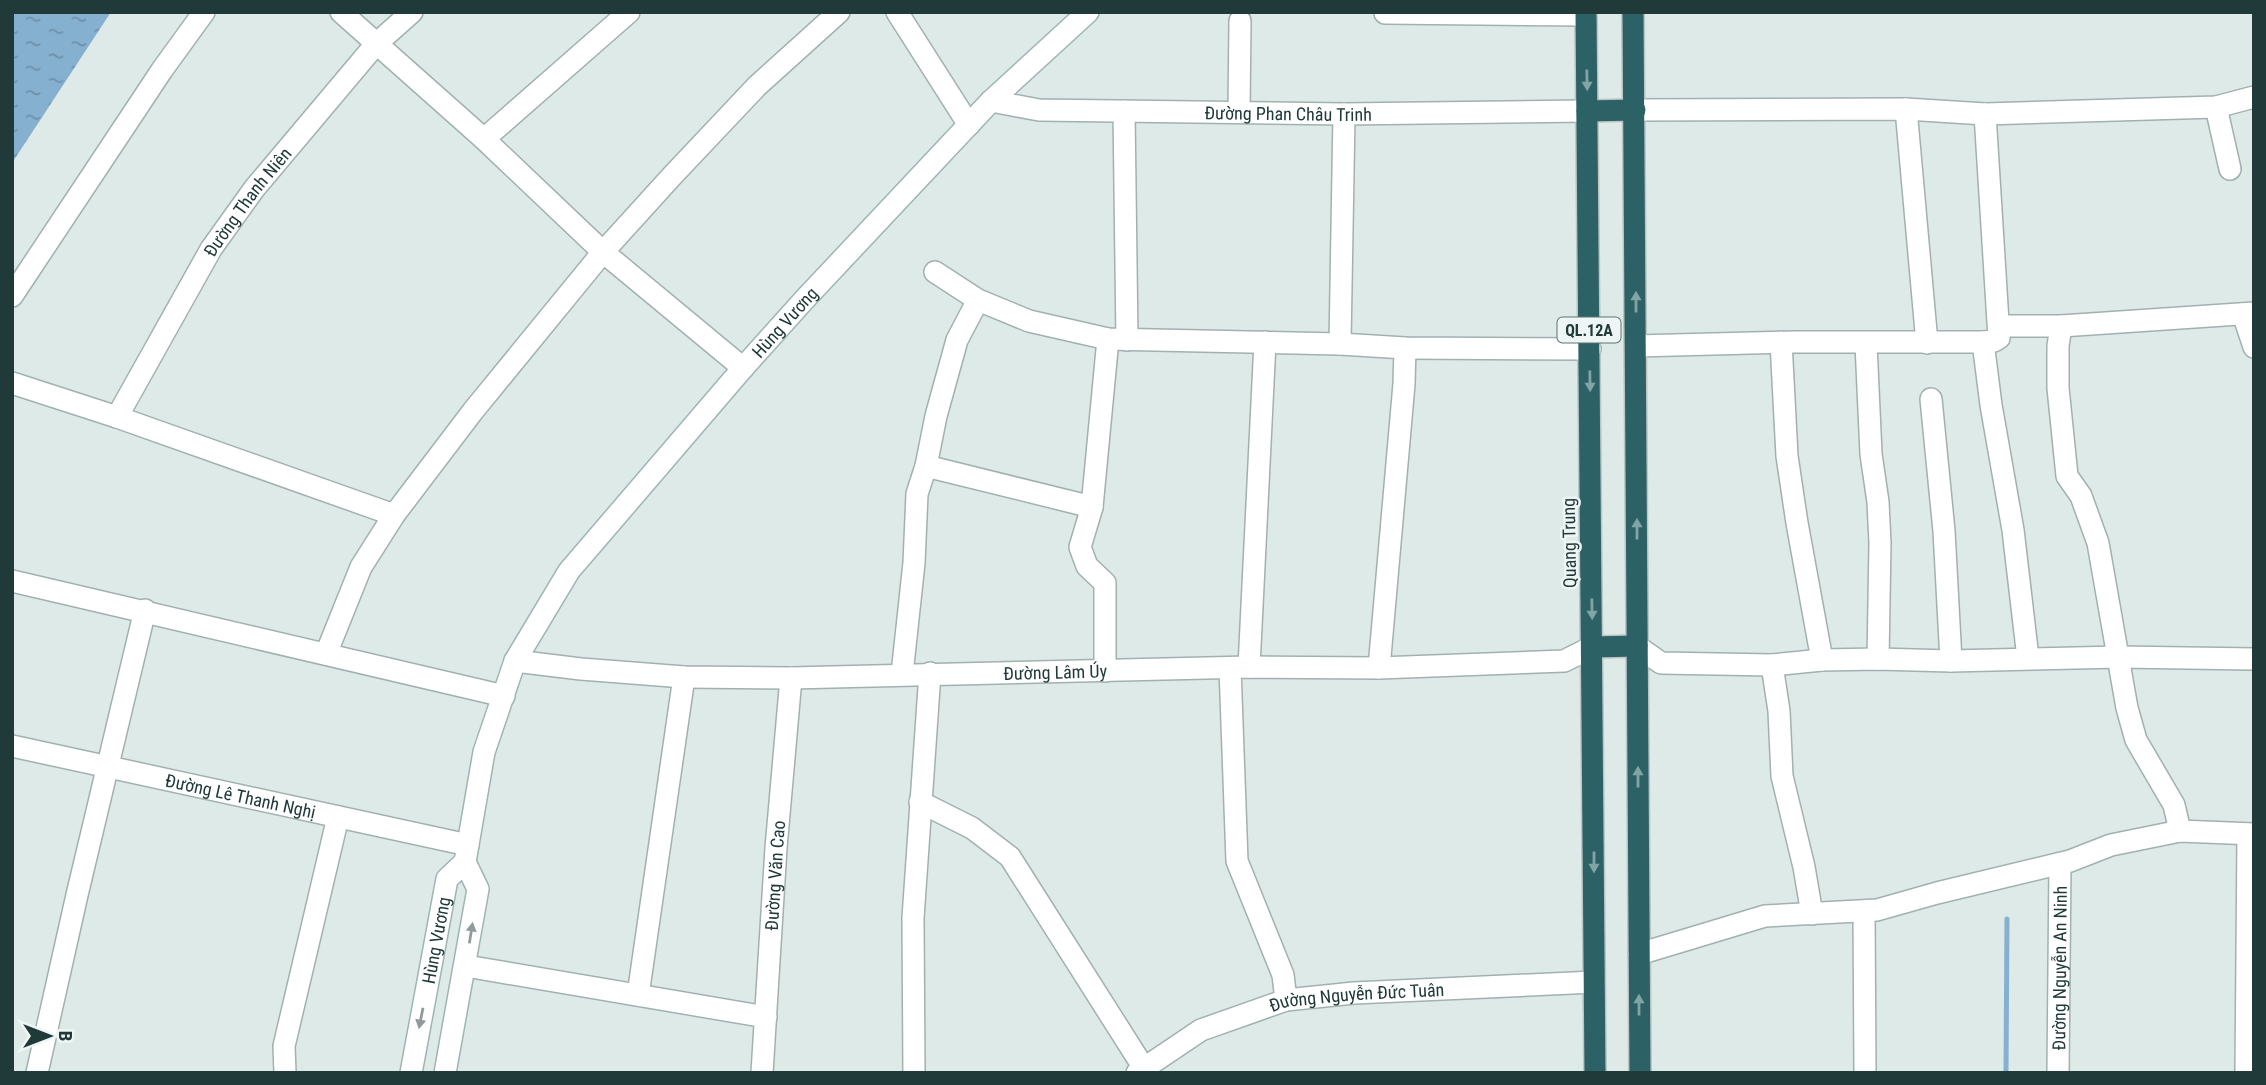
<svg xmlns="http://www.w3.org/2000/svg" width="2266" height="1085" font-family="'Roboto Condensed',sans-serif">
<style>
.water{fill:url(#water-ripples)}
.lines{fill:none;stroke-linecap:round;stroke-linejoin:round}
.stream{stroke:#86b0cf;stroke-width:5}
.street-casing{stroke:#a1b1b0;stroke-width:24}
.secondary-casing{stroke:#9db5b3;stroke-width:24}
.highway-casing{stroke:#bcc4c4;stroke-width:24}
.street{stroke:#fff;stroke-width:21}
.secondary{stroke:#fff;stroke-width:21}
.highway{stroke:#2c6165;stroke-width:21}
.oneway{fill:#83a4a6}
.oneway2{fill:#909c9c}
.labels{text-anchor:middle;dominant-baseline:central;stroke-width:5;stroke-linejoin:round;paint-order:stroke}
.shield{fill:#eef6f5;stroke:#5e7271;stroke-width:2}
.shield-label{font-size:16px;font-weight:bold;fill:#203939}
.street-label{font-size:18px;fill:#203939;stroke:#eef6f5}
</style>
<defs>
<pattern id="water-ripples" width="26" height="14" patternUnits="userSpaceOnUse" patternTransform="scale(1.75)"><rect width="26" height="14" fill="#86b0cf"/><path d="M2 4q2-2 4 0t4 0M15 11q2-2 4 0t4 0" fill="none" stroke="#6d90a9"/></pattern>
</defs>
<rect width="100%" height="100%" fill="#deeae8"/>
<!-- water -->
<path class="water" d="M12,12H111L12,163Z"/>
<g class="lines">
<!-- stream -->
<path class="stream" d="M2006,1073L2007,919"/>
<!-- street casing -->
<g class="street-casing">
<g id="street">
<path d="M341,12L484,139L603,252L743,368"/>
<path d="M897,12L969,125"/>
<path d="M1385,13L1586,15"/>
<path id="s1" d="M991,101L1039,110L1344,114L1587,111"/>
<path d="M2216,107L2230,169"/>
<path d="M1906,109L1927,343"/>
<path d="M1635,110L1906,109L1985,114L2216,107L2254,97"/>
<path d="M1124,111L1127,340"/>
<path d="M1239,111L1240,21"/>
<path d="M484,139L629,12"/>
<path d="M935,272L978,300L1029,321L1108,339L1340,344L1405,348L1590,349"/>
<path d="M12,296L162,70L204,12"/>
<path d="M2243,314L2254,347"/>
<path d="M1999,326H2061L2254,313"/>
<path d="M2061,326L2058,346V388L2067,476L2081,496L2098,543L2127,708L2136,740L2174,805L2180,831"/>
<path d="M1781,342L1787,456L1797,523L1822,660"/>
<path d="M1983,342L1991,405L2013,530L2028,658"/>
<path d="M1340,344L1344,114"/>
<path d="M1866,344L1871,454L1878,502L1880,543L1878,659"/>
<path d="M1636,346L1793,342H1983L1994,341L1999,338L1985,114"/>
<path d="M12,383L117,417L394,515"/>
<path d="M1931,399L1944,531L1951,661"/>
<path id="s2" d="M117,417L211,249L254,189L376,44L412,12"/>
<path d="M926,466L1092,507"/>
<path d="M12,581L504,696"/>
<path d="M1637,646L1661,663L1772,665L1822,660L1878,659L1951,661L2119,657L2254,659"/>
<path d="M326,654L361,567L394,515L473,411L603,252L672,176L757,86L839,12"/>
<path id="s3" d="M515,661L581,669L684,677L791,678L1249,667L1379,668L1564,661L1592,647"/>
<path d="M1772,665L1779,711L1782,776L1804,867L1812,914"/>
<path d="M1249,667L1265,342"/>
<path d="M1230,668L1237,861L1283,975L1286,1000"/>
<path d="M1379,668L1404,384L1405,348"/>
<path d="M1105,671V583L1087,566L1080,547L1092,507L1108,339"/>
<path d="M902,674L914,563L917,494L926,466L936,416L957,340L978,300"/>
<path id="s4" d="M12,746L468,845"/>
<path d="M920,802L972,828L1010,857L1147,1073"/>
<path d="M1864,911L1865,1073"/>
<path d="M1639,954L1765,916L1877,910L1937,893L2070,861L2111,845L2180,831L2254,834"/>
<path d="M466,966L766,1017"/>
<path d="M638,995L684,677"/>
<path d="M37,1073L77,895L145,610"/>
<path d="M285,1073L284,1046L338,817"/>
<path id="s5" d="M762,1073L776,848L791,678"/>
<path d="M914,1073L913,918L930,673"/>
<path id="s6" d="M1137,1073L1201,1030L1286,1000L1354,993L1594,982"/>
<path id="s7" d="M2058,1073L2060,864"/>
<path d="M2246,1073L2248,835"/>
</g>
</g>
<!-- secondary casing -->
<g class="secondary-casing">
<g id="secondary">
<path id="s8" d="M465,862L484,752L515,661L569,571L743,368L804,300L991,101L1088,12"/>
<path id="s9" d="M411,1073L447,879L465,862"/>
<path d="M445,1073L478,889L465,862"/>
</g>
</g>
<!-- highway casing -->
<g class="highway-casing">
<g id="highway">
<path d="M1586,12L1595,1073"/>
<path d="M1633,12L1640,1073"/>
<path d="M1587,111L1635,110"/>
<path d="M1592,647L1637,646"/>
</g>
</g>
<!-- street -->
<use href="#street" class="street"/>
<!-- secondary -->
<use href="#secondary" class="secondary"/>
<!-- highway -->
<use href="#highway" class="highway"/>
</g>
<!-- one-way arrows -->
<defs><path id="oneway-solid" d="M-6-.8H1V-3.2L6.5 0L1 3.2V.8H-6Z" transform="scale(1.75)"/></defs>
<g class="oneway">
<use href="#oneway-solid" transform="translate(1587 80) rotate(89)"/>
<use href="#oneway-solid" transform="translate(1636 302) rotate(-90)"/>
<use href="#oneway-solid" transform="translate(1590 381) rotate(89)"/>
<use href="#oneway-solid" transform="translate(1637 529) rotate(-90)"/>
<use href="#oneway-solid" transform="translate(1592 609) rotate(89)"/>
<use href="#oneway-solid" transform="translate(1638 777) rotate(-90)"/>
<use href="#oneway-solid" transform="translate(1594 862) rotate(90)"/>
<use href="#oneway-solid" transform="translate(1639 1005) rotate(-90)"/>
</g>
<g class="oneway2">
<use href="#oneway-solid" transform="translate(471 933) rotate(-81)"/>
<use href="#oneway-solid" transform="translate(421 1018) rotate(101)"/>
</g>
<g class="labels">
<!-- shield labels -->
<rect class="shield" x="1557.5" y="317.5" width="63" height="25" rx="5"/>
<g class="shield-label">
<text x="1589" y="330">QL.12A</text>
</g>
<!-- street labels -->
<g class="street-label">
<text stroke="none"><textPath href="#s1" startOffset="298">Đường Phan Châu Trinh</textPath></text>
<text stroke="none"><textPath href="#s2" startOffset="252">Đường Thanh Niên</textPath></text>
<text stroke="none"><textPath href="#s8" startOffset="642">Hùng Vương</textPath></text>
<text transform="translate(1569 543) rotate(-91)">Quang Trung</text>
<text stroke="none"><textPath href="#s3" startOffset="541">Đường Lâm Úy</textPath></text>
<text stroke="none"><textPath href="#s4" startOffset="234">Đường Lê Thanh Nghị</textPath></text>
<text stroke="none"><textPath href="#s5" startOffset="198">Đường Văn Cao</textPath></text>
<text stroke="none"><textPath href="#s9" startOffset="135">Hùng Vương</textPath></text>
<text stroke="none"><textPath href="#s7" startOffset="105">Đường Nguyễn An Ninh</textPath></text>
<text stroke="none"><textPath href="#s6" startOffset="238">Đường Nguyễn Đức Tuân</textPath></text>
</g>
</g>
<!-- border -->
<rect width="2266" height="1085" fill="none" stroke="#203939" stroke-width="28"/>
<!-- north arrow -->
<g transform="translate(49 1036) rotate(90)" stroke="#eef6f5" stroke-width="5" paint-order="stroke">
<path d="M0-5L12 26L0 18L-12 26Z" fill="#203939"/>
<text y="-10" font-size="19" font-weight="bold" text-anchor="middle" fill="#203939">B</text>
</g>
</svg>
